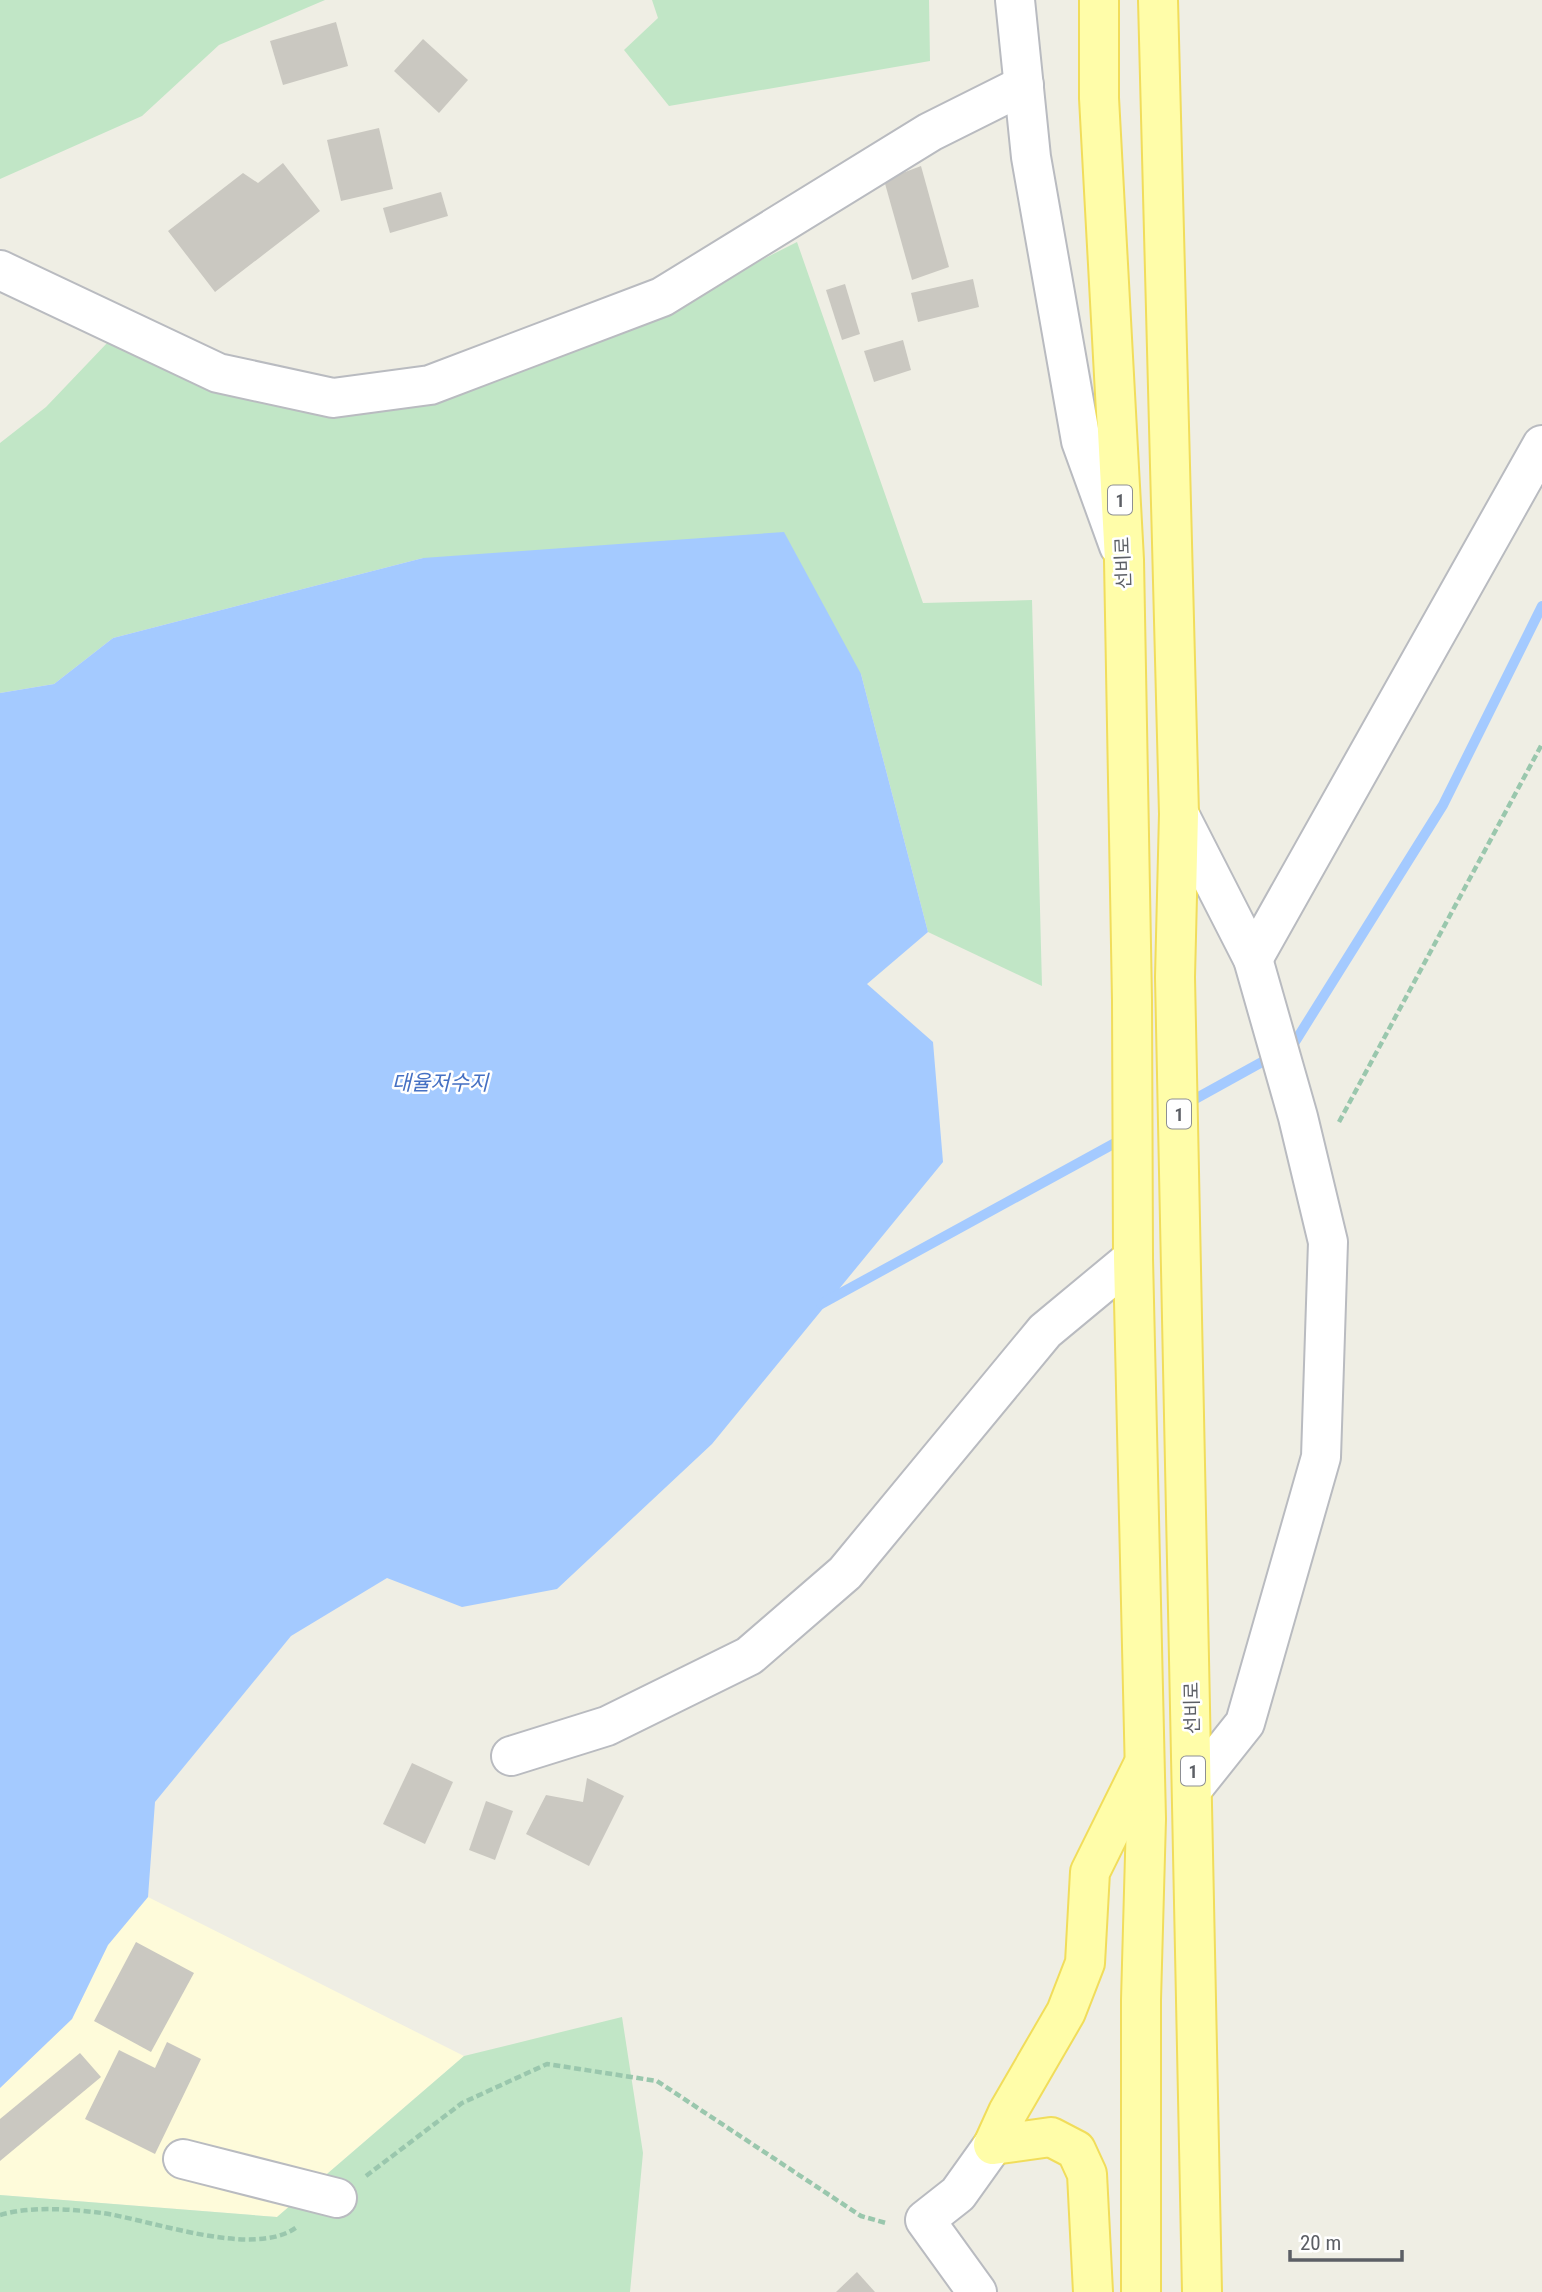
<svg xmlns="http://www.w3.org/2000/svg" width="1542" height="2292" font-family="'Roboto Condensed','Noto Sans KR',sans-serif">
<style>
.commercial{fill:#fefbda}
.green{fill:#c1e6c6}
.water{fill:#a4caff}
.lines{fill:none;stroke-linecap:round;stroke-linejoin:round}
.stream{stroke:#a4caff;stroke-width:10}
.building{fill:#cac8c1}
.minor-casing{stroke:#b9bbc0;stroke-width:42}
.major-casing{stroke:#f1dd5b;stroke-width:42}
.path{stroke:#9ac7ad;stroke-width:4.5;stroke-dasharray:7 3.5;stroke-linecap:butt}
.minor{stroke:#fff;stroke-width:38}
.major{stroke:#fffda9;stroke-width:38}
.labels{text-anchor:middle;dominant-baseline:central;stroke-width:5;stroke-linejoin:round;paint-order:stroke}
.shield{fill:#fff;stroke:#8d8f93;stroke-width:2}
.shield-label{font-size:18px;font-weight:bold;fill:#5c5f65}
.street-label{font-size:19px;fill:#5c5f65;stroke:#fff}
.water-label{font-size:21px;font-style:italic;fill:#4671c3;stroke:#fff}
</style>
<rect width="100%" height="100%" fill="#efeee4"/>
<!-- commercial -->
<path class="commercial" d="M148,1897L464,2056L277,2217L0,2195V2088L72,2019L108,1945Z"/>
<!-- green -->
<g class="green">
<path d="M0,0H325L219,45L142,116L0,179Z"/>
<path d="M652,0H929L930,61L669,106L624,50L658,18Z"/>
<path d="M797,242L923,603L1032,600L1042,986L928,932L861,674L423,558L113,638L54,684L0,693V443L46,407L108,342L352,408L627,328Z"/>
<path d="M622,2017L643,2153L630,2292H0V2195L277,2217L464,2056Z"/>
</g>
<!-- water -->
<path class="water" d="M784,532L861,674L928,932L867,984L933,1042L943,1162L712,1444L557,1589L462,1607L387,1578L291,1636L155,1802L148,1897L108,1945L72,2019L0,2088V693L54,684L113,638L423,558Z"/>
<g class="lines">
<!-- stream -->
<g class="stream">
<path d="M1287,1048L1293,1045L1443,805L1542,606"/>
<path d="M1186,1104L1273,1056"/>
<path d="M821,1304L1126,1137"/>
</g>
</g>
<!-- building -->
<g class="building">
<path d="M336,22L348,66L283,85L270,41Z"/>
<path d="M423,39L468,80L439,113L394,71Z"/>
<path d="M379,128L393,189L341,201L327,140Z"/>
<path d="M283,163L320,211L215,292L168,231L243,173L258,183Z"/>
<path d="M921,166L949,267L912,280L884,180Z"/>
<path d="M441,192L448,216L390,233L383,208Z"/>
<path d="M973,279L979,307L918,322L911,293Z"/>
<path d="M845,284L860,334L842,340L826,290Z"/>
<path d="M903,340L911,370L874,382L864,351Z"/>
<path d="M412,1763L453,1782L425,1844L383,1824Z"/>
<path d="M587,1778L624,1796L589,1866L526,1834L546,1795L583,1802Z"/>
<path d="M486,1801L513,1811L495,1860L469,1850Z"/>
<path d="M136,1942L194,1973L151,2052L94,2021Z"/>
<path d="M167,2042L201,2059L155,2154L85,2119L119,2050L155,2068Z"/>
<path d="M80,2053L101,2077L0,2161V2119Z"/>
<path d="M857,2272L875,2292H836Z"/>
</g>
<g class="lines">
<!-- minor casing -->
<g class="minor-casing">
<g id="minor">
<path d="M1015,0L1031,157L1081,441L1119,546"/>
<path d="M0,270L218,373L333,398L430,385L662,297L930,132L1024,85"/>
<path d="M1179,814L1253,959L1298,1117L1328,1242L1321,1457L1245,1723L1194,1787"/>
<path d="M1253,959L1542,445"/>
<path d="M511,1756L607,1726L749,1656L845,1573L1045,1331L1133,1258"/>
<path d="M183,2159L337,2198"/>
<path d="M977,2292L925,2220L958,2194L993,2145"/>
</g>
</g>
<!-- major casing -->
<g class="major-casing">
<g id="major">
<path d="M1099,0V98L1124,560L1132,1000L1133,1258L1146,1819L1141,2000V2292"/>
<path d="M1158,0L1179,814L1175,977L1202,2292"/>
<path d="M1093,2292L1087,2174L1076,2150L1051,2137L993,2145L1008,2112L1066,2012L1085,1963L1090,1872L1142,1767"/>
</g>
</g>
<!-- path -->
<g class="path">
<path d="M1339,1122L1542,744"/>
<path d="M366,2176L462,2103L547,2064L657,2081L861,2216L886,2223"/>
<path d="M0,2215C31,2206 70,2209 102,2213C152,2220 254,2259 297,2227"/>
</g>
<!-- minor -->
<use href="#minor" class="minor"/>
<!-- major -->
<use href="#major" class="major"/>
</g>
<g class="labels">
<!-- shield labels -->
<g class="shield">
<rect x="1108" y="485.5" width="24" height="29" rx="5"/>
<rect x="1167" y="1099.5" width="24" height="29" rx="5"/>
<rect x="1181" y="1756.5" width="24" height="29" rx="5"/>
</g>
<g class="shield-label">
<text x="1120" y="500">1</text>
<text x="1179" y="1114">1</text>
<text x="1193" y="1771">1</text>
</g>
<!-- street labels -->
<g class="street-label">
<text transform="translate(1123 563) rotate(-92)">선비로</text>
<text transform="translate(1192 1708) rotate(-91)">선비로</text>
</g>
<!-- water labels -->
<g class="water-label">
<text x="440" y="1083">대율저수지</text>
</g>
</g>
<!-- scale -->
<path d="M1290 2250v10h112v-10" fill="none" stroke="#5c5f65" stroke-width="3.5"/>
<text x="1300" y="2250" font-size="21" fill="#5c5f65" stroke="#ffffff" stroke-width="5" paint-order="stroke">20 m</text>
</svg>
